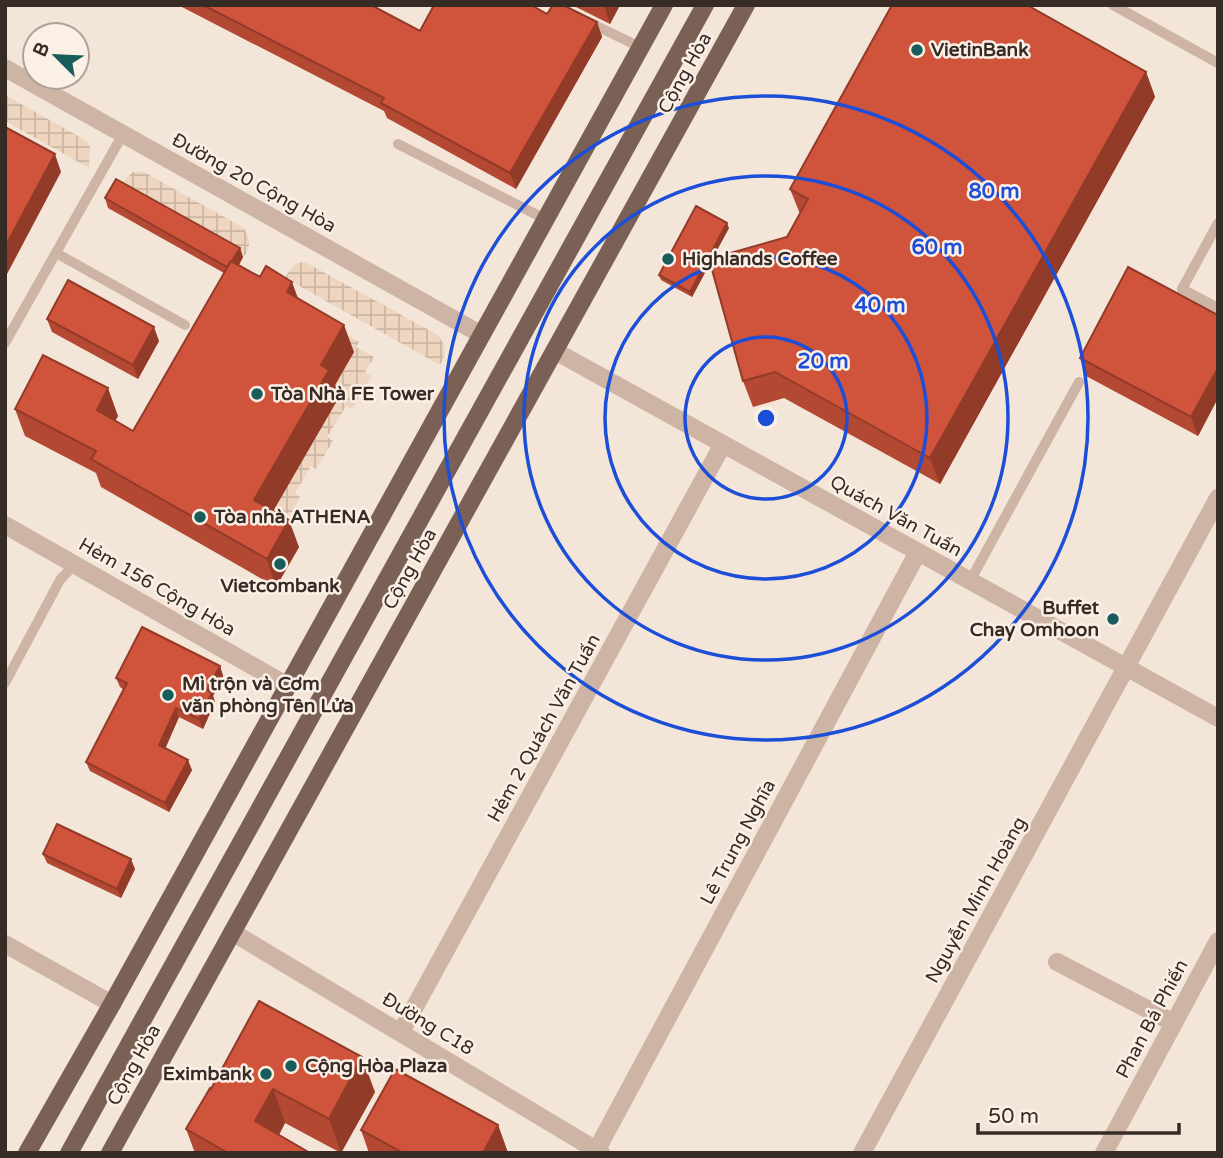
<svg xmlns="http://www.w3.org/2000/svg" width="1223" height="1158" font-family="'Varela Round',sans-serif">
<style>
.plaza{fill:url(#plaza-grid)}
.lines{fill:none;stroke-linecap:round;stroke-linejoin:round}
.lane{stroke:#cdb4a4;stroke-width:10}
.street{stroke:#cdb4a4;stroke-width:18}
.primary{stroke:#7b6056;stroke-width:18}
.wall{fill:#b34833}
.shaded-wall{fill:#923b29}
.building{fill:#d0543b;stroke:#923b29;stroke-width:2}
.ring{fill:none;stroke:#1d4ed8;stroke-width:3.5}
.poi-dot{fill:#185c5c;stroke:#fbf0e6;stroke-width:2.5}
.labels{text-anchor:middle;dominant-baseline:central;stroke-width:5;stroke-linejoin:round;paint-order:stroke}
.poi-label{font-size:19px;font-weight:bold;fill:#372b26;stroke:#fbf0e6;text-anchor:start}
.street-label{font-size:19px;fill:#372b26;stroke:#fbf0e6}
.centre{fill:#1d4ed8;stroke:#fbf0e6;stroke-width:3.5}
.ring-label{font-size:21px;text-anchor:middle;font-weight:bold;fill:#1d4ed8;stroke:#fbf0e6;stroke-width:5;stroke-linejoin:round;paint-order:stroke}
</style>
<defs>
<pattern id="plaza-grid" width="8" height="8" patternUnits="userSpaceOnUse" patternTransform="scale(1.75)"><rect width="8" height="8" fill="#edd5bf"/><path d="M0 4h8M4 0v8" fill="none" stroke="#ccb7a4"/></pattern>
</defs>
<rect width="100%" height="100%" fill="#f4e5d9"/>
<!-- plaza -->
<g class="plaza">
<path d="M5,95L87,141L90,147L89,168L5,121Z"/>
<path d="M142,171L244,228L248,236L249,246L245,256L119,185L133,172Z"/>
<path d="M305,262L438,335L444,345L445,354L440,365L285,278L291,268L297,263Z"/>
<path d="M340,330L359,342L356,347L374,357L365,372L371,376L352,409L346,406L327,437L333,441L316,469L311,466L295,493L300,497L290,515L242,487L331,392L354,352Z"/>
</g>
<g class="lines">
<!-- lane -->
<g class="lane">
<path d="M1113,5L1218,63"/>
<path d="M586,21L640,47"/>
<path d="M398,144L545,219"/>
<path d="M1218,223L1182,289L1218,308"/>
<path d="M56,253L185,325"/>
<path d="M5,343L123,134"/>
<path d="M970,581L1079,382"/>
<path d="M5,683L60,580L75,564"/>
</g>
<!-- street -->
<g class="street">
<path d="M5,68L482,335"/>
<path d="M555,351L1218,718"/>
<path d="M5,525L288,686"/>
<path d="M232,932L601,1153"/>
<path d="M5,944L112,1004"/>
<path d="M1057,962L1174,1023"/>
<path d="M401,1032L723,444"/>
<path d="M595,1153L918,552"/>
<path d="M862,1153L1218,498"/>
<path d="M1104,1153L1218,941"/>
</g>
<!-- primary -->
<g class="primary">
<path d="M27,1153L112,1004L664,5"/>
<path d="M69,1153L705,5"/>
<path d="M110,1153L746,5"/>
</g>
</g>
<!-- wall -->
<g class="wall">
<path d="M178,5H371L420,31L547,14L597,22L602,37L516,189L387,118L384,111Z"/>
<path d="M572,5H620L610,24Z"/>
<path d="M1146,72L1155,97L940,484L784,398L753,407L743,381L710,263L692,297L661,280L659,275L729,228L712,258L787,237L800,214L790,189Z"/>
<path d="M105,198L240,248L243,257L239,265L298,298L354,352L335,385L339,397L273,511L299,547L276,587L101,487L96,473L25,436L15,409L118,416L115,421L133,431L224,273L108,208Z"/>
<path d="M1218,315V398L1198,436L1086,376L1080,358Z"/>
<path d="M47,319L159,341L138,379L52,332Z"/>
<path d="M220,666L223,676L213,696L215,702L203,729L179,717L165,748L192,770L169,812L90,771L86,762L124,690L120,687L116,678Z"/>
<path d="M43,854L135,869L121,898L47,863Z"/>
<path d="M259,1001L375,1092L341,1153L285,1123L279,1135L310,1153H195L186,1129L211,1089Z"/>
<path d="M498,1125L508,1153H369L361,1130Z"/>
</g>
<!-- shaded-wall -->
<g class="shaded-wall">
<path d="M604,5H620L610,24Z"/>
<path d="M597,22L602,37L516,189L510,173Z"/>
<path d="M1146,72L1155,97L940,484L930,458Z"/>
<path d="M55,154L61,172L6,276L5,273V247Z"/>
<path d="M727,223L729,228L692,297L690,292Z"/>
<path d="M240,248L243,257L232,278L229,268Z"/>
<path d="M292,282L302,309L287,292Z"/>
<path d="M344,325L354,352L335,385L339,397L264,527L254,500L321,365Z"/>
<path d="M154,327L159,341L138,379L133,365Z"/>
<path d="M1218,368V398L1198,436L1191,417Z"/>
<path d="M108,388L118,416L106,437L97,410Z"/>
<path d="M289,520L299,547L276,587L267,559Z"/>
<path d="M220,666L223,676L213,696L215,702L203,729L199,719L207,690Z"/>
<path d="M176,708L179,717L163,754L159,745Z"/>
<path d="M188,760L192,770L169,812L165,803Z"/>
<path d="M131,859L135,869L121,898L117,889Z"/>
<path d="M362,1057L375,1092L341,1153L329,1119Z"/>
<path d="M273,1089L285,1123L269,1153L255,1121Z"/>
<path d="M498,1125L508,1153H483Z"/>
</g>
<!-- building -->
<g class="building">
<path d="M203,5H371L420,31L434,5H531L547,14L553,5H563L597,22L510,173L381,103L384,98Z"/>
<path d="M892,5H1027L1146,72L930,458L775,372L743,381L709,259L787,237L808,199L790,189Z"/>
<path d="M5,127L55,154L5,247Z"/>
<path d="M116,179L240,248L232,261H231L227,267L105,198Z"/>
<path d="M696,206L727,223L690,292L659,275Z"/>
<path d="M231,261L260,277L266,266L292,282L287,292L344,325L321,365L329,370L254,500L289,520L267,559L91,459L96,451L15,409L43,355L108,388L97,410L133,431Z"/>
<path d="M1128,267L1218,315V368L1191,417L1080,358Z"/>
<path d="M68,280L154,327L133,365L47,319Z"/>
<path d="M142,627L220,666L207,690L212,693L199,719L176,708L159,745L188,760L165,803L86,762L127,683L116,678Z"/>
<path d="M57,824L131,859L117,889L43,854Z"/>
<path d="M259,1001L362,1057L329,1119L273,1089L255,1121L310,1153H228L186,1129L210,1088L211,1089Z"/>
<path d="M395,1069L498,1125L483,1153H403L361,1130Z"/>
</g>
<!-- distance rings -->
<g class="ring">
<circle cx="766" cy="418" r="81"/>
<circle cx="766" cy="418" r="161"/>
<circle cx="766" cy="418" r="242"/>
<circle cx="766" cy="418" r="322"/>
</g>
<!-- markers -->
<g class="poi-dot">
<circle cx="917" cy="50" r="7"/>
<circle cx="668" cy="259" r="7"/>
<circle cx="257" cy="394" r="7"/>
<circle cx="200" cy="517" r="7"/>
<circle cx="280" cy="564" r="7"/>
<circle cx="1113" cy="619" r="7"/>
<circle cx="168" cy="695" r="7"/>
<circle cx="291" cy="1066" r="7"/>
<circle cx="266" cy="1074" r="7"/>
</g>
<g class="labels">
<!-- poi labels -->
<g class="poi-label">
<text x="931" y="50">VietinBank</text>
<text x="682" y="259">Highlands Coffee</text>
<text x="271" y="394">Tòa Nhà FE Tower</text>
<text x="214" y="517">Tòa nhà ATHENA</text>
<text x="280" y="586" text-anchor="middle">Vietcombank</text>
<text x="1099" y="608" text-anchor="end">Buffet<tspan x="1099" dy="22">Chay Omhoon</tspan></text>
<text x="182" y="684">Mì trộn và Cơm<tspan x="182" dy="22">văn phòng Tên Lửa</tspan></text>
<text x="305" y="1066">Cộng Hòa Plaza</text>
<text x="252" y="1074" text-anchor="end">Eximbank</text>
</g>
<!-- street labels -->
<g class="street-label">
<text transform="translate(685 73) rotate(-61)">Cộng Hòa</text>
<text transform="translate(254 183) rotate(29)">Đường 20 Cộng Hòa</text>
<text transform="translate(896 516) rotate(29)">Quách Văn Tuấn</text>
<text transform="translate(410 569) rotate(-61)">Cộng Hòa</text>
<text transform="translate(157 587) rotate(30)">Hẻm 156 Cộng Hòa</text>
<text transform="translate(544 728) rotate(-61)">Hẻm 2 Quách Văn Tuấn</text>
<text transform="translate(738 842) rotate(-62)">Lê Trung Nghĩa</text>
<text transform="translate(976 900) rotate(-61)">Nguyễn Minh Hoàng</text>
<text transform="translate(1152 1019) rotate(-62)">Phan Bá Phiến</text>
<text transform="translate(428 1024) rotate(31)">Đường C18</text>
<text transform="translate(134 1065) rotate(-61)">Cộng Hòa</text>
</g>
</g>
<circle cx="766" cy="418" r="10" class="centre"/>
<g class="ring-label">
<text x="994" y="198">80 m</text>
<text x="937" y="254">60 m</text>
<text x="880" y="312">40 m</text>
<text x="823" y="368">20 m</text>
</g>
<!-- border -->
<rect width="1223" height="1158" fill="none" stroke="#372b26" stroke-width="14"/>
<!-- north arrow -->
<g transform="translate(56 56) rotate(294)"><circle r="33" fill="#fbf0e6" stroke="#ada199" stroke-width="2"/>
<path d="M0-5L12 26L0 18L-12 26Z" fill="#185c5c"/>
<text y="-10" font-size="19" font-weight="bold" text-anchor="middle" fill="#372b26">B</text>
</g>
<!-- scale -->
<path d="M978 1123v10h201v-10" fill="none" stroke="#372b26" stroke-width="3.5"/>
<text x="988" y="1123" font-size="21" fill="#372b26" stroke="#fbf0e6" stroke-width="5" paint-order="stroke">50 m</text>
</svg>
